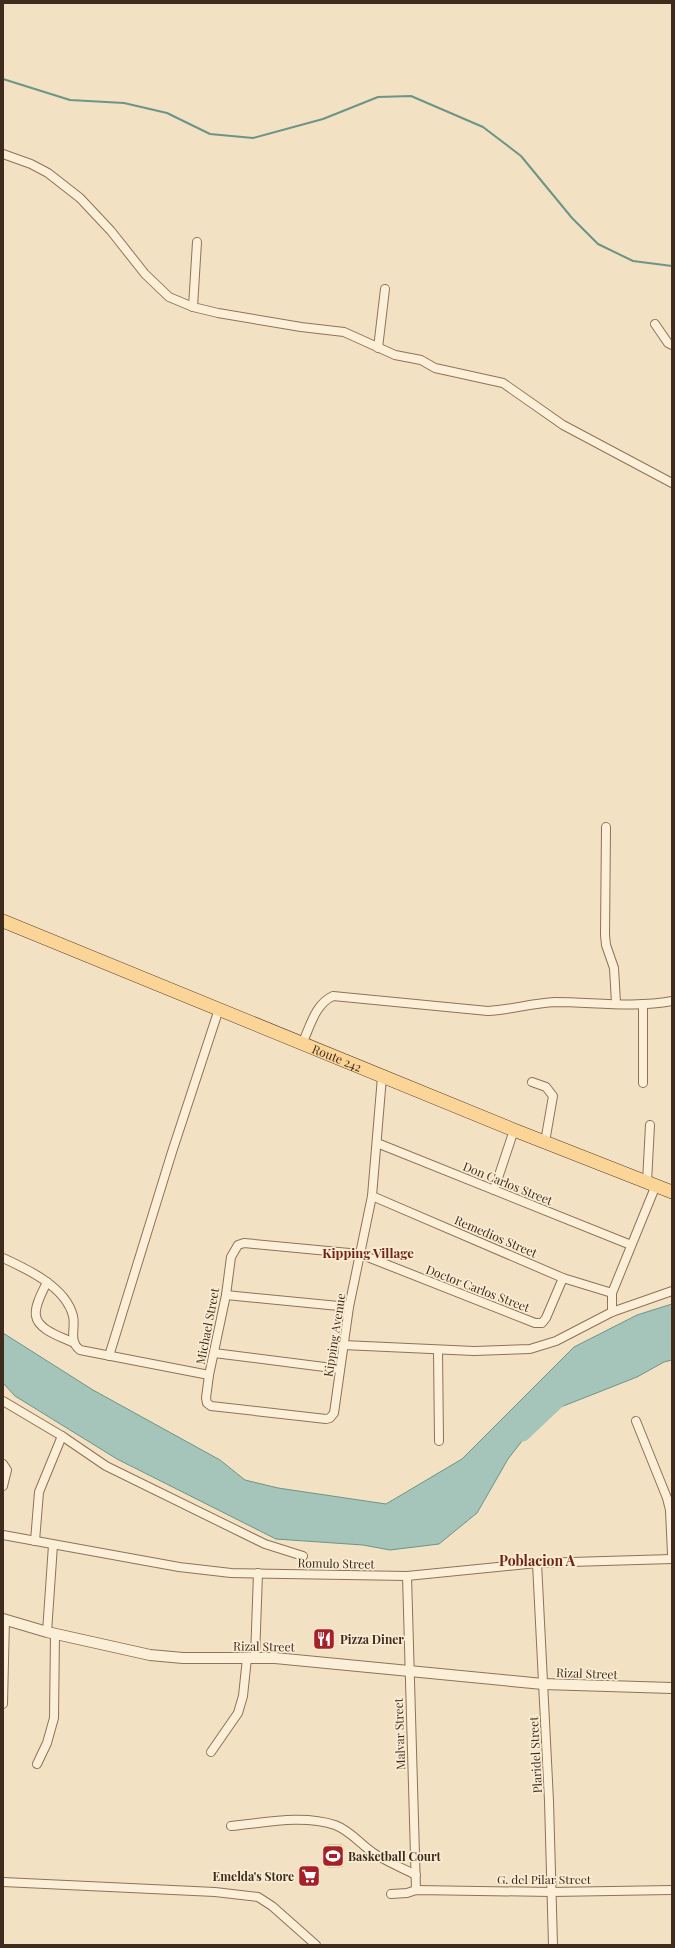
<svg xmlns="http://www.w3.org/2000/svg" width="675" height="1948" font-family="'Playfair Display',serif">
<style>
.green{fill:#cfd295}
.water{fill:#a5c5ba;stroke:#6b9588}
.lines{fill:none;stroke-linecap:round;stroke-linejoin:round}
.stream{stroke:#6b9588;stroke-width:2}
.river{stroke:#a5c5ba;stroke-width:13}
.minor-casing{stroke:#8f7257;stroke-width:10}
.tertiary-casing{stroke:#8f7257;stroke-width:12}
.primary-casing{stroke:#5d402c;stroke-width:14}
.minor{stroke:#fcefd7;stroke-width:8}
.tertiary{stroke:#fcefd7;stroke-width:10}
.primary{stroke:#fad597;stroke-width:13}
.labels{text-anchor:middle;dominant-baseline:central;stroke-width:3.5;stroke-linejoin:round;paint-order:stroke}
.street-label{font-size:12px;fill:#3e2b1d;stroke:#f9ecd3}
.poi-label{font-size:12px;font-weight:bold;fill:#3e2b1d;stroke:#f9ecd3;text-anchor:start}
.neighbourhood-label{font-size:13px;font-weight:bold;fill:#6f2417;stroke:#f9ecd3}
.quarter-label{font-size:14px;font-weight:bold;fill:#6f2417;stroke:#f9ecd3}
</style>
<rect width="100%" height="100%" fill="#f3e1c3"/>
<!-- green -->
<path class="green" d="M328,1844H342L343,1867L328,1868Z"/>
<!-- water -->
<path class="water" d="M672,1304V1360L664,1362L637,1377L543,1414L508,1459L477,1513L439,1544L390,1550L363,1545L276,1539L117,1459L15,1396L3,1383V1333L93,1390L220,1460L245,1480L278,1488L386,1504L462,1459L574,1347L637,1315Z"/>
<g class="lines">
<!-- stream -->
<path class="stream" d="M3,79L70,100L124,103L167,113L210,134L253,138L323,119L378,97L411,96L483,127L521,156L572,218L598,244L633,261L672,266"/>
<!-- river -->
<path class="river" d="M523,1435L560,1400"/>
<!-- minor casing -->
<g class="minor-casing">
<g id="minor">
<path d="M3,154L31,164L48,173L80,198L111,231L145,274L169,297L193,307L218,313L301,327L344,332L395,355L421,360L435,368L503,383L563,425L672,483"/>
<path d="M193,307L197,242"/>
<path d="M655,324L668,343L672,345"/>
<path d="M378,348L385,289"/>
<path d="M606,827L605,935L606,945L614,968L616,1003"/>
<path d="M302,1044C310,1027 315,1004 333,996L488,1011C510,1010 532,1003 555,1002C593,1002 634,1008 672,1001"/>
<path d="M382,1077L372,1196L349,1307L334,1413L330,1418L326,1419L211,1406L207,1403L206,1398L209,1375L226,1295L231,1257L238,1245L244,1243L360,1254L535,1323H542L546,1318L563,1278"/>
<path d="M532,1082L546,1087L553,1096L545,1142"/>
<path d="M643,1083V1004"/>
<path d="M377,1143L631,1245"/>
<path d="M647,1182L650,1125"/>
<path d="M494,1190L514,1130"/>
<path d="M372,1196L563,1278L612,1293"/>
<path d="M3,1258C27,1269 66,1287 73,1316C76,1328 68,1341 80,1350L209,1375"/>
<path d="M47,1282C43,1291 34,1306 36,1316C38,1330 62,1337 74,1343"/>
<path d="M226,1295L349,1307"/>
<path d="M612,1312V1293L656,1185"/>
<path d="M343,1345L474,1351L530,1349L556,1341L612,1312L672,1291"/>
<path d="M438,1350L439,1441"/>
<path d="M214,1353L340,1369"/>
<path d="M109,1356L172,1152L219,1009"/>
<path d="M3,1401L62,1436L106,1466L265,1544L303,1556"/>
<path d="M636,1421L667,1498L670,1510L672,1554"/>
<path d="M3,1464L7,1470L3,1486"/>
<path d="M3,1535L179,1567L231,1573L407,1576L537,1563L672,1559"/>
<path d="M35,1541L39,1492L62,1436"/>
<path d="M537,1563L549,1801L553,1945"/>
<path d="M407,1576L416,1890"/>
<path d="M47,1632L53,1545"/>
<path d="M255,1658L258,1573"/>
<path d="M3,1704L5,1619"/>
<path d="M211,1752L238,1713L243,1696L247,1658"/>
<path d="M37,1764L47,1743L54,1718L55,1634"/>
<path d="M231,1826C264,1823 302,1814 335,1825C351,1831 361,1845 375,1854C388,1862 402,1868 416,1875"/>
<path d="M3,1882L215,1892L258,1897L272,1906L316,1945"/>
<path d="M391,1894L407,1893L416,1890L551,1892L672,1890"/>
</g>
</g>
<!-- tertiary casing -->
<g class="tertiary-casing">
<path id="tertiary" d="M3,1619L47,1632L150,1655L183,1658H275L543,1684L672,1688"/>
</g>
<!-- primary casing -->
<g class="primary-casing">
<g id="primary">
<path id="s1" d="M3,921L514,1130L672,1192"/>
</g>
</g>
<!-- minor -->
<use href="#minor" class="minor"/>
<!-- tertiary -->
<use href="#tertiary" class="tertiary"/>
<!-- primary -->
<use href="#primary" class="primary"/>
</g>
<!-- icons -->
<defs>
<g id="restaurant-square" transform="scale(1.15)"><rect x="-9" y="-9" width="18" height="18" rx="4" fill="#a52029" stroke="#f9ecd3"/><path d="M-5-6h1v4h1v-4h1v4h1v-4h1v5L-1.5 .5V6h-2V.5L-5-1ZM5-6V6H3V1.5H1.5Q1.5-4 5-6Z" fill="#fff"/></g>
<g id="stadium-square" transform="scale(1.15)"><rect x="-9" y="-9" width="18" height="18" rx="4" fill="#a52029" stroke="#f9ecd3"/><path d="M0-5a6.5 5 0 1 0 0 10a6.5 5 0 1 0 0-10ZM-3.5-1.8h7v3.6h-7Z" fill="#fff"/></g>
<g id="supermarket-square" transform="scale(1.15)"><rect x="-9" y="-9" width="18" height="18" rx="4" fill="#a52029" stroke="#f9ecd3"/><path d="M-6-5.5h2.5l.6 2H6L4.5 2H-2.5L-4.4-4H-6ZM-1.5 3.2a1.3 1.3 0 1 0 .1 0ZM3 3.2a1.3 1.3 0 1 0 .1 0Z" fill="#fff"/></g>
</defs>
<g fill-rule="evenodd">
<use href="#restaurant-square" x="324" y="1639"/>
<use href="#stadium-square" x="333" y="1856"/>
<use href="#supermarket-square" x="309" y="1876"/>
</g>
<g class="labels">
<!-- street labels -->
<g class="street-label">
<text stroke="none"><textPath href="#s1" startOffset="361">Route 242</textPath></text>
<text transform="translate(508 1183) rotate(22)">Don Carlos Street</text>
<text transform="translate(496 1236) rotate(23)">Remedios Street</text>
<text transform="translate(478 1288) rotate(21)">Doctor Carlos Street</text>
<text transform="translate(207 1326) rotate(-79)">Michael Street</text>
<text transform="translate(334 1335) rotate(-81)">Kipping Avenue</text>
<text transform="translate(336 1563) rotate(1)">Romulo Street</text>
<text transform="translate(264 1646) rotate(1)">Rizal Street</text>
<text transform="translate(587 1673) rotate(2)">Rizal Street</text>
<text transform="translate(399 1734) rotate(-92)">Malvar Street</text>
<text transform="translate(535 1755) rotate(-93)">Plaridel Street</text>
<text x="544" y="1879">G. del Pilar Street</text>
</g>
<!-- poi labels -->
<g class="poi-label">
<text x="340" y="1639">Pizza Diner</text>
<text x="348" y="1856">Basketball Court</text>
<text x="294" y="1876" text-anchor="end">Emelda's Store</text>
</g>
<!-- neighbourhood labels -->
<g class="neighbourhood-label">
<text x="368" y="1252">Kipping Village</text>
</g>
<!-- quarter labels -->
<g class="quarter-label">
<text x="537" y="1560">Poblacion A</text>
</g>
</g>
<!-- border -->
<rect width="675" height="1948" fill="none" stroke="#3e2b1d" stroke-width="8"/>
</svg>
